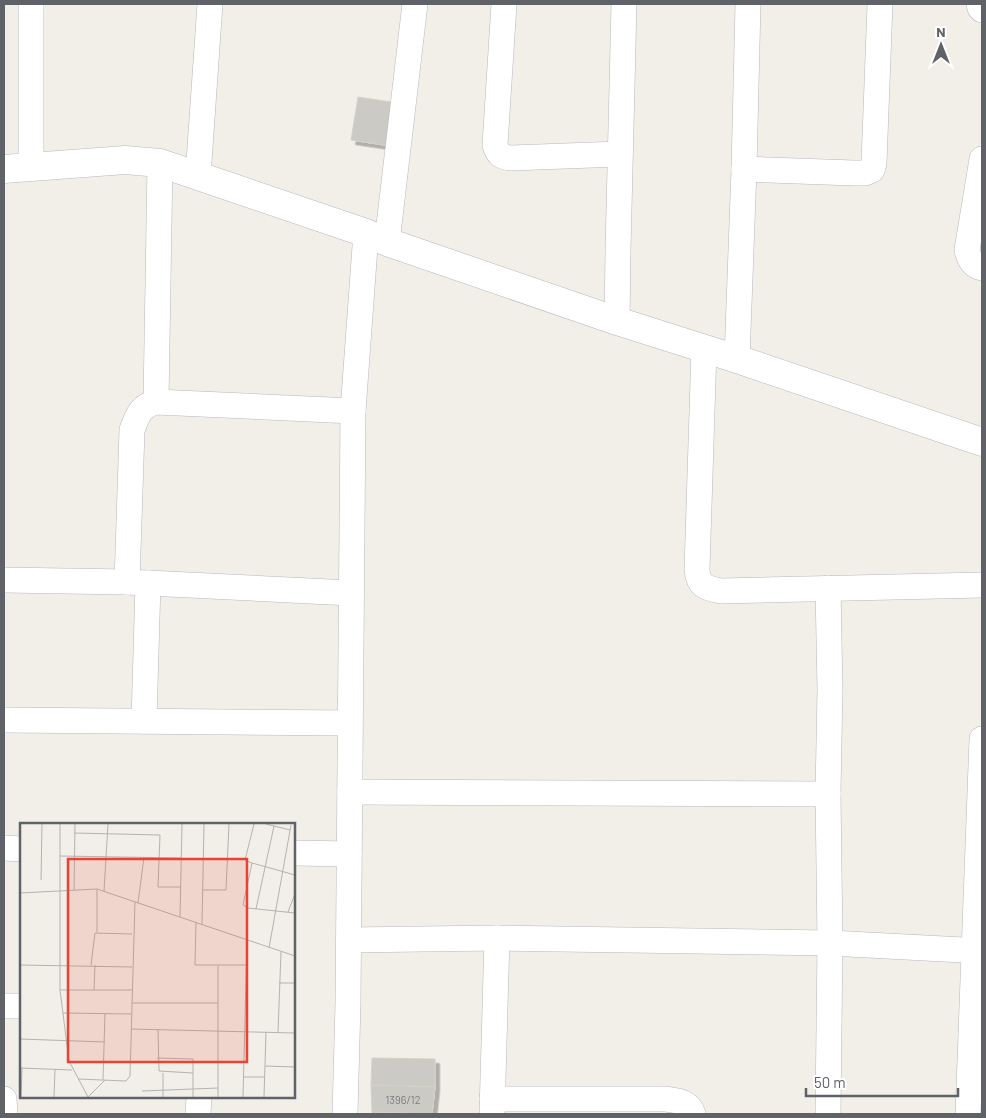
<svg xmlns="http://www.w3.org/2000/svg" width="986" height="1118" font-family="Barlow,sans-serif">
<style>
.building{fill:#cccac5;stroke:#d6d1c6;filter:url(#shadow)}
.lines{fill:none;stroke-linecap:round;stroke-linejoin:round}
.minor-casing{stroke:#b5b8bc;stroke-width:26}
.tertiary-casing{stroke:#b5b8bc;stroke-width:29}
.minor{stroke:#fff;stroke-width:25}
.tertiary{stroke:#fff;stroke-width:28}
.labels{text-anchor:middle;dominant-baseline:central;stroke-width:4.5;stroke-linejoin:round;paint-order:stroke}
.number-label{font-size:11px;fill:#7a7d7f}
.inset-road{fill:none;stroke:#b3b3b1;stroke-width:1}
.view{fill:#ea4335;fill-opacity:0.15;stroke:#ea4335;stroke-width:2.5}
.inset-edge{fill:none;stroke:#5f6368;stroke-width:2.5}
</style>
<defs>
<filter id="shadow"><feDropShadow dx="4.5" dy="4.5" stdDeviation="0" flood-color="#0004"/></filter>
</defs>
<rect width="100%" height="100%" fill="#f1efe8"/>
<!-- building -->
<g class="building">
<path d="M358,97L398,103L391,146L351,140Z"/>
<path d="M372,1058L435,1059V1087L371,1085Z"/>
<path d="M371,1085L435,1087L432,1114L372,1112Z"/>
<path d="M372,1112L431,1114H372Z"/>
</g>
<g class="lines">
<!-- minor casing -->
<g class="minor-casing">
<g id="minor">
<path d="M31,4V168"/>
<path d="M504,4L495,145C498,155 501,157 511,158L620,154"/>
<path d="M979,4L980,8L982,10"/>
<path d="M982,159L967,250C969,259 972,266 982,268"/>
<path d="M744,169L854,173H865L872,170L874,163L880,4"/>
<path d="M198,176L210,4"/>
<path d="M387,242L415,4"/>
<path d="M617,321L618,250L624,4"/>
<path d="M704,349L697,569C698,586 705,588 721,591L982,585"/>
<path d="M737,359L744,169L748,4"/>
<path d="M156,402L160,163"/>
<path d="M4,580L127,582L351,593"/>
<path d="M127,582L132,430C138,415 139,407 156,402L353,411"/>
<path d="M4,720L350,723"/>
<path d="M144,721L148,583"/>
<path d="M350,792L828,794"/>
<path d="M4,848L21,849"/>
<path d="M294,853L349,854"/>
<path d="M349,940L497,938L830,943L982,951"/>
<path d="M4,1006H21"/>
<path d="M4,1099L5,1114"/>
<path d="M492,1099H665C677,1101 689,1101 693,1114"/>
<path d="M198,1114L199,1097"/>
<path d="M345,1114L348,1003L353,411L366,233"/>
<path d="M492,1114L497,938"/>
<path d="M828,1114L830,943L828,794L830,689L828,588"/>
<path d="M968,1114L982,739"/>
</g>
</g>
<!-- tertiary casing -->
<g class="tertiary-casing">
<path id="tertiary" d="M4,169L125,160L160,163L366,233L387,242L617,321L737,359L982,442"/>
</g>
<!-- minor -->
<use href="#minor" class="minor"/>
<!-- tertiary -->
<use href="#tertiary" class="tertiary"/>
</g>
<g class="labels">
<!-- number labels -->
<g class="number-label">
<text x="403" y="1099">1396/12</text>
</g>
</g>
<!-- overview -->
<g transform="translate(20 823)">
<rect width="275" height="275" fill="#f1efe8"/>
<path class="inset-road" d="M40,1V167L49,238L68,274M246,1L270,7M0,2V25M54,10L140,12L138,64H161M40,33L161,35M232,40L225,37L234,1M275,52L232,40L223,82L228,85L275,90M21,57L22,1M54,67L55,1M183,67H206L209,1M84,68L88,1M0,70L77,66L275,133M118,80L124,34M236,86L254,3M268,89L275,71M160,94L162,1M176,99L175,142H227M182,101L184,1M77,109V66M249,125L271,2M0,142L112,144M71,142L75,110L112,111M259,160H275M40,167H112M74,167L75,142M112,180H198M43,190L111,191M111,206L275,210M138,206L139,248L173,250M258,209L261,129M0,216L85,219M137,235L173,236V274M245,243L275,244M0,245L52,247M143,250V274M223,254H245M58,256L106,258L110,253L115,79M83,257L85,190M122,268L198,265M1,274L2,245M34,274L35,246M68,274L85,257M198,274V143M223,274L227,117M244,274L246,209"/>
<path class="view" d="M48,36H227V239H48Z"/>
<rect width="275" height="275" class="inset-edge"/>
</g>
<!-- border -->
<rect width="986" height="1118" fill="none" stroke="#5f6368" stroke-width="10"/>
<!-- north arrow -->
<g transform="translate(941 45)" stroke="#ffffff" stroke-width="4" paint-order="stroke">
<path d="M0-4L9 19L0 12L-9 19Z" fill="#5f6368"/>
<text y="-8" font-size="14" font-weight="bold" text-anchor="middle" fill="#5f6368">N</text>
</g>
<!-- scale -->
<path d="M806 1088v8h152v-8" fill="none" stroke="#5f6368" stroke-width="2.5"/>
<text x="814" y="1088" font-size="15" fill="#5f6368" stroke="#ffffff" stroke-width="4" paint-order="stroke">50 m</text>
</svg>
